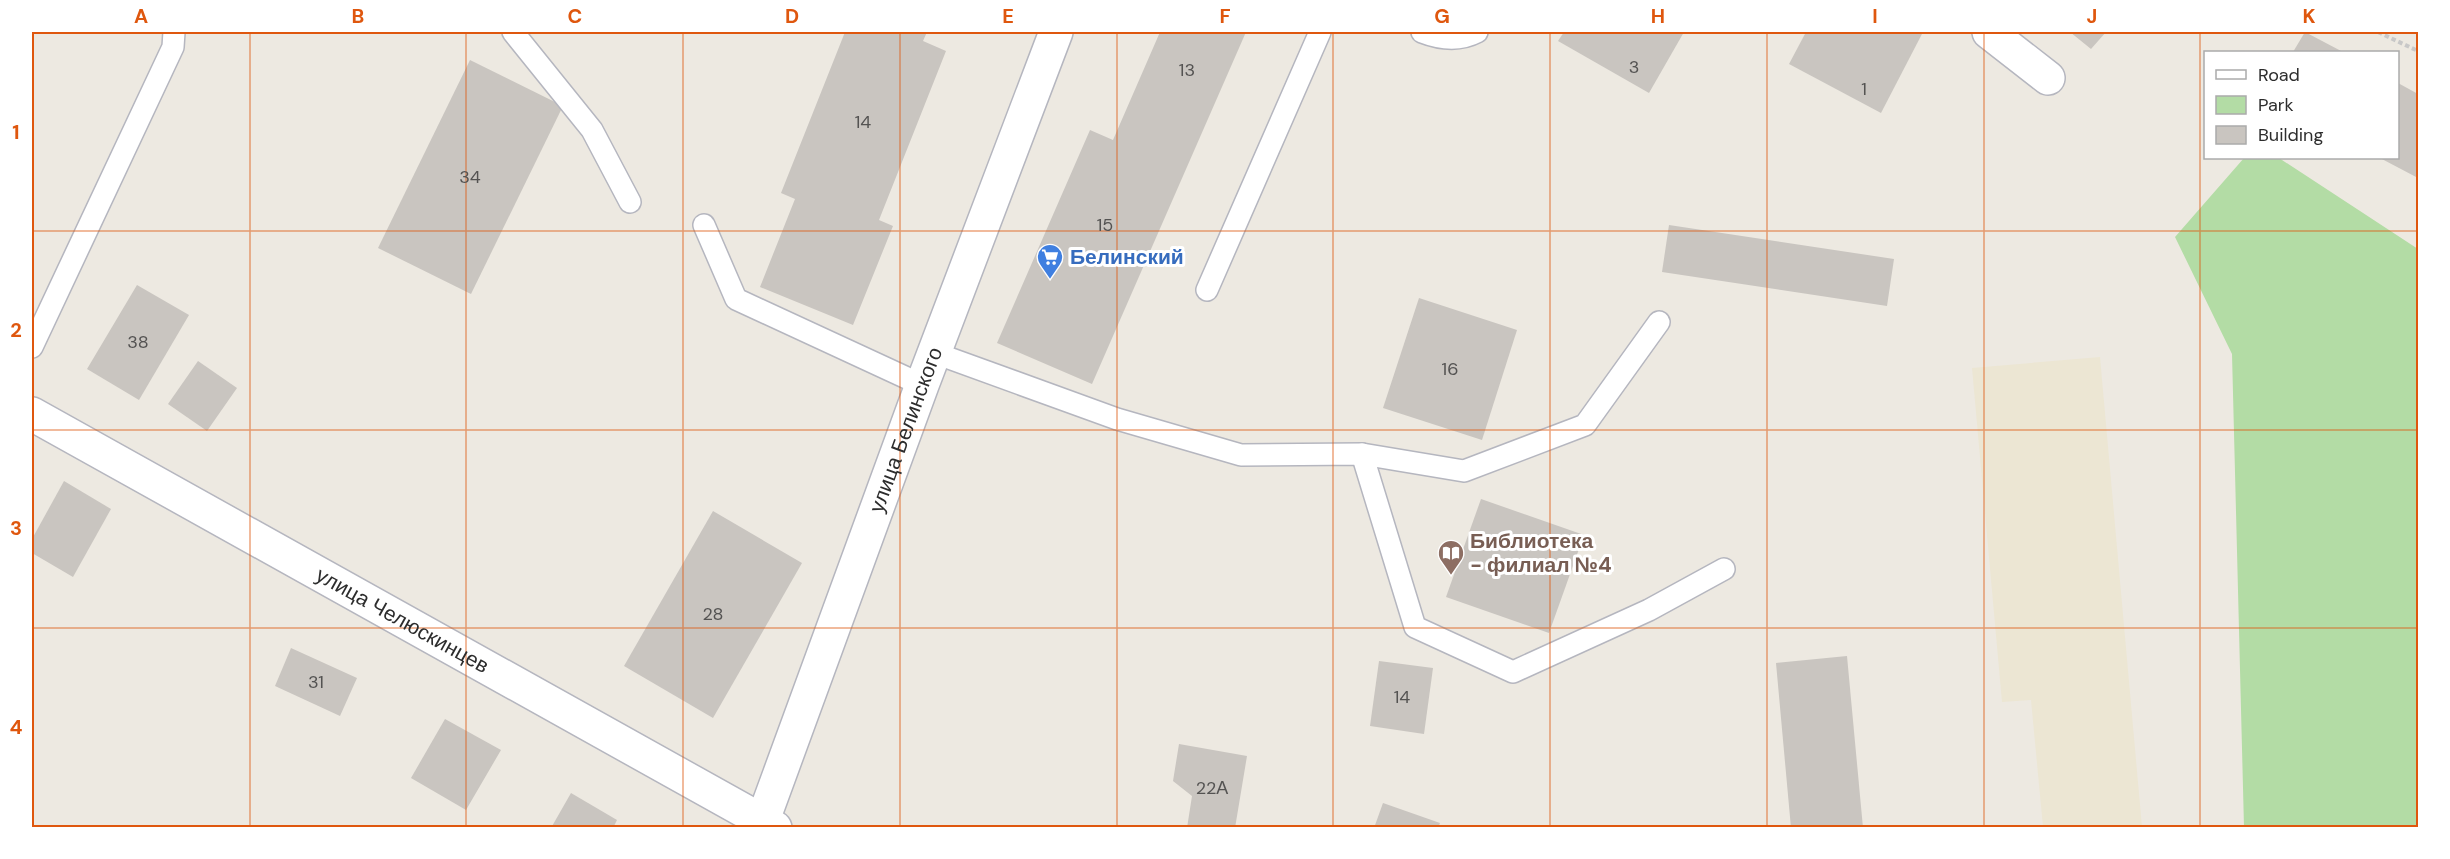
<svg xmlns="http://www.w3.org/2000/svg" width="2450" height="859" font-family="'DM Sans',sans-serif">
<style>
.education{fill:#ece6d3}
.green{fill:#b3dca5}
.building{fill:#c9c5c0}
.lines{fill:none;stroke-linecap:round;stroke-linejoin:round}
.lane-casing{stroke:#b5b6bf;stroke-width:24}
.street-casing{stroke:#b5b6bf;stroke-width:36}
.path{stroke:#c8c8c8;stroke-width:4;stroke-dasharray:4.5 3;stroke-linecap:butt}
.lane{stroke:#fff;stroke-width:21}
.street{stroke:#fff;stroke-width:33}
.grid{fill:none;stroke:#df570e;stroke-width:1.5;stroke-opacity:0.55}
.labels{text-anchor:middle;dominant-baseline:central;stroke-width:6;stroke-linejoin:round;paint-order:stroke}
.number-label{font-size:18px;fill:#545352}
.shop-label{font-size:21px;font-weight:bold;fill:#366cbe;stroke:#fff;text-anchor:start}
.street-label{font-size:21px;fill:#2d2d2d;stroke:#fff}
.education-label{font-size:21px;font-weight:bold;fill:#785e54;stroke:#fff;text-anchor:start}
.neatline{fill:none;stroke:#df570e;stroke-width:2}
.grid-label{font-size:20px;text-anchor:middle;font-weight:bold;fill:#df570e}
</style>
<rect width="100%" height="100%" fill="#ede9e1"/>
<!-- education -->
<path class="education" d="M2100,357L2142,827H2043L2031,700L2002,702L1972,368Z"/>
<!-- green -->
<path class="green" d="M2244,158H2279L2418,249V827H2244L2232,354L2175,237Z"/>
<!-- building -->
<g class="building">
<path d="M845,32H927L923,41L946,51L879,220L893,226L853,325L760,287L795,199L781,193Z"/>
<path d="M1160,32H1246L1092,384L997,343L1090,130L1113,140Z"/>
<path d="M1564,32H1684L1649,93L1558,41Z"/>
<path d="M1806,32H1923L1881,113L1789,64Z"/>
<path d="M2070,32H2106L2091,49Z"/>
<path d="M2305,32L2343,52H2293Z"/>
<path d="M470,60L563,106L471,294L378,248Z"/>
<path d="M2398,83L2418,94V178L2380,158H2398Z"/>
<path d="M1669,225L1894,259L1887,306L1662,272Z"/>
<path d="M137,285L189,315L139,400L87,369Z"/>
<path d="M1419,298L1517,330L1482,440L1383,408Z"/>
<path d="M198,361L237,388L207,431L168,404Z"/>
<path d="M64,481L111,509L73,577L32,553V539Z"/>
<path d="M1481,499L1584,535L1549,633L1446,597Z"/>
<path d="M713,511L802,563L713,718L624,666Z"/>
<path d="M291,648L357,678L340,716L275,686Z"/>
<path d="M1847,656L1863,828H1791L1776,663Z"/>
<path d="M1379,661L1433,668L1424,734L1370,726Z"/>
<path d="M445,719L501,750L466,810L411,778Z"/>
<path d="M1179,744L1247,756L1235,828H1187L1192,796L1173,781Z"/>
<path d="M571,793L617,820L613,828H551Z"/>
<path d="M1383,803L1440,823L1438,828H1374Z"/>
</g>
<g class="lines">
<!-- lane casing -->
<g class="lane-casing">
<g id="lane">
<path d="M513,32L592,130L630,202"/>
<path d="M1422,32C1440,39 1460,41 1477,32"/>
<path d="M704,225L736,299L922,385"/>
<path d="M1207,290L1320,32"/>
<path d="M32,347L173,47L174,32"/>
<path d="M935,353L1117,419L1241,455L1362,454L1464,471L1585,425L1659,322"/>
<path d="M1362,454L1415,627L1513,672L1649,610L1724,569"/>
</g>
</g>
<!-- street casing -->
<g class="street-casing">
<g id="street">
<path d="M1989,32L2048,78"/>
<path id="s1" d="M32,414L775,828"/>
<path id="s2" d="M760,828L922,385L1056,32"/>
</g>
</g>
<!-- path -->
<path class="path" d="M2378,32L2418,51"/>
<!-- lane -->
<use href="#lane" class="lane"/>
<!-- street -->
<use href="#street" class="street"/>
</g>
<!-- grid -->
<path class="grid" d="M250,32V828M466,32V828M683,32V828M900,32V828M1117,32V828M1333,32V828M1550,32V828M1767,32V828M1984,32V828M2200,32V828M32,231H2418M32,430H2418M32,628H2418"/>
<!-- icons -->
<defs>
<g id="supermarket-pin" transform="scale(1.35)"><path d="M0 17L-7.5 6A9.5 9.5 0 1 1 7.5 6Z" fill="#3f7fe0" stroke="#fff"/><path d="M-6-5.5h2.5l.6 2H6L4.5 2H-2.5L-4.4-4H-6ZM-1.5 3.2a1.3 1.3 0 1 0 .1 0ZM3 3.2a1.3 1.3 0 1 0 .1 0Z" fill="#fff"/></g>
<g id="library-pin" transform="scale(1.35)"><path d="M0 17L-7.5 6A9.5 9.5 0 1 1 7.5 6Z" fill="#8d6e63" stroke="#fff"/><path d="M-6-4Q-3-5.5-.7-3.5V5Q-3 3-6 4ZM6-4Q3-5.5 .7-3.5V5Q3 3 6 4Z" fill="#fff"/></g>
</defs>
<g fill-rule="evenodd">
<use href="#supermarket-pin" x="1050" y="257"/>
<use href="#library-pin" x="1451" y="553"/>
</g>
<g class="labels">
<!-- number labels -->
<g class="number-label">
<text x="1634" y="67">3</text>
<text x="1187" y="70">13</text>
<text x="1864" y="89">1</text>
<text x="863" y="122">14</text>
<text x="470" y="177">34</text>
<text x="1105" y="225">15</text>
<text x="138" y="342">38</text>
<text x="1450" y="369">16</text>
<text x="713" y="614">28</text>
<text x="316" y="682">31</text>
<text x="1402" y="697">14</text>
<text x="1212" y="788">22А</text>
</g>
<!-- shop labels -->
<g class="shop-label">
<text x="1070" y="257">Белинский</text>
</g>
<!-- street labels -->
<g class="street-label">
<text stroke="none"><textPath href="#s2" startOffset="424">улица Белинского</textPath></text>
<text stroke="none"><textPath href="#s1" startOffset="424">улица Челюскинцев</textPath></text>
</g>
<!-- education labels -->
<g class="education-label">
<text x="1470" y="541">Библиотека<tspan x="1470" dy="24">- филиал №4</tspan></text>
</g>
</g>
<!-- border -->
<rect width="2450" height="859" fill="none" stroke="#ffffff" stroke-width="66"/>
<!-- legend -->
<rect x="2204" y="51" width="195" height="108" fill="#ffffff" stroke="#ababab" stroke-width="1.5"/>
<rect x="2216" y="70" width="30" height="9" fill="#ffffff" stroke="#ababab" stroke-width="1.5"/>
<text x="2258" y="81" font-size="18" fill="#2d2d2d">Road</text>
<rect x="2216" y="96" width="30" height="18" fill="#b3dca5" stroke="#ababab" stroke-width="1.5"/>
<text x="2258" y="111" font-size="18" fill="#2d2d2d">Park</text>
<rect x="2216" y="126" width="30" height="18" fill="#c9c5c0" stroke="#ababab" stroke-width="1.5"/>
<text x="2258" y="141" font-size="18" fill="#2d2d2d">Building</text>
<rect x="33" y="33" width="2384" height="793" class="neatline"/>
<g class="grid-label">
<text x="141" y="23">A</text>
<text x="358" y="23">B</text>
<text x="575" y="23">C</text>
<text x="792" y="23">D</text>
<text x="1008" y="23">E</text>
<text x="1225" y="23">F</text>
<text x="1442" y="23">G</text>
<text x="1658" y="23">H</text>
<text x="1875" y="23">I</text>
<text x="2092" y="23">J</text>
<text x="2309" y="23">K</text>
<text x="16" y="139">1</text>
<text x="16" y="337">2</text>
<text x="16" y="535">3</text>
<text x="16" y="734">4</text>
</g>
</svg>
